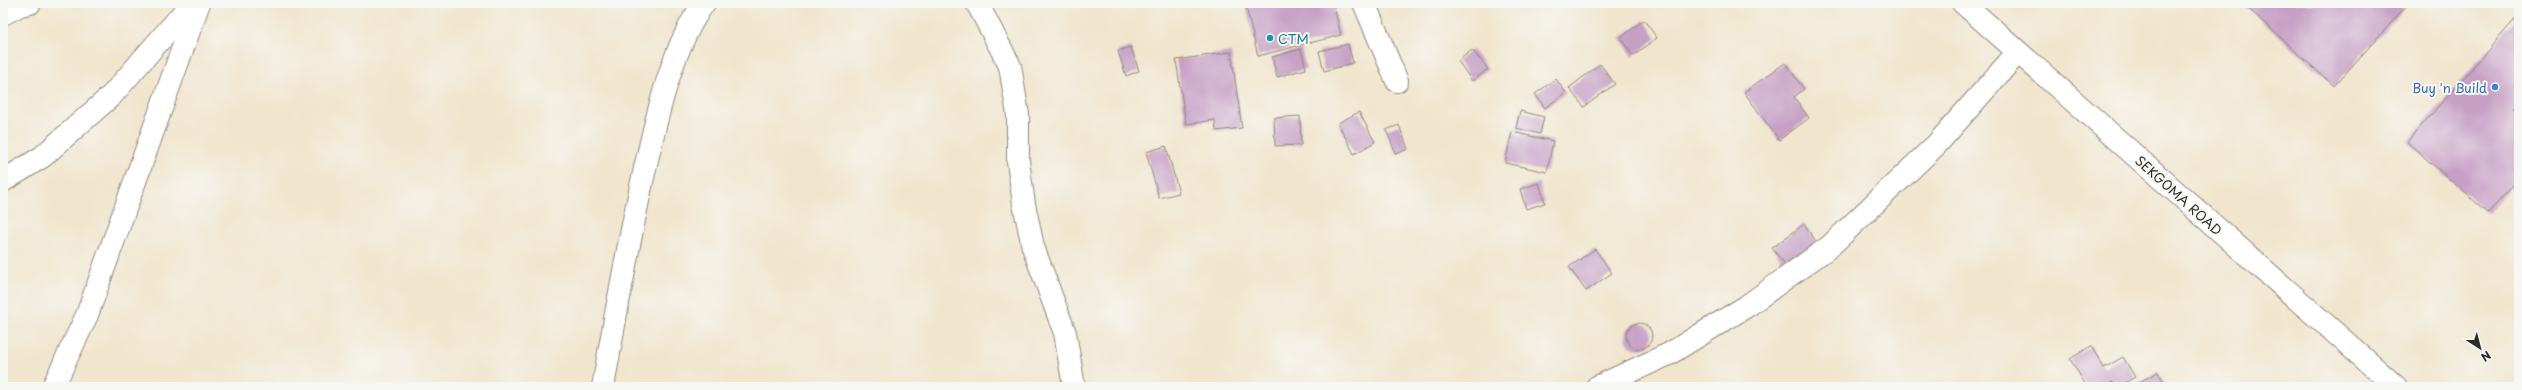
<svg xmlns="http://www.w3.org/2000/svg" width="2522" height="390" font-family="'Playpen Sans',sans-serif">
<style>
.building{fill:#c7a0c6}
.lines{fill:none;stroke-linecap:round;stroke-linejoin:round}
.minor-casing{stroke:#8e887c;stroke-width:24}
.highway-casing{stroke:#8e887c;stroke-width:24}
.minor{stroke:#fff;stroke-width:22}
.highway{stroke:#fff;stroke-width:22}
.culture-dot{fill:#0f9aa8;stroke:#f6f6f2;stroke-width:1.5}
.shop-dot{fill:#3f7fe0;stroke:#f6f6f2;stroke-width:1.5}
.labels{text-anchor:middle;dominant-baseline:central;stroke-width:4;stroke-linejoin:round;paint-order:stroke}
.culture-label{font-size:13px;fill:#0d838f;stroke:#f6f6f2;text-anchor:start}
.shop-label{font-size:13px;fill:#366cbe;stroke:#f6f6f2;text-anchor:end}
.street-label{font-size:13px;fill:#2b2b2b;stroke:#f6f6f2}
</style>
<rect width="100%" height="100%" fill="#f6f6f2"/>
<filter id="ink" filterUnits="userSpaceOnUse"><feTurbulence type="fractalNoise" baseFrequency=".025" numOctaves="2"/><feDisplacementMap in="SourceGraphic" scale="8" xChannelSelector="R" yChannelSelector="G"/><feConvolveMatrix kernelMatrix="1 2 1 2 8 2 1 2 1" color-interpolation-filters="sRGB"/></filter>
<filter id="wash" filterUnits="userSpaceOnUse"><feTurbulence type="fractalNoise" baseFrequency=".012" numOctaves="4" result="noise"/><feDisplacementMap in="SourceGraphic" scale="16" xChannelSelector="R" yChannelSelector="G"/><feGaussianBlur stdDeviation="0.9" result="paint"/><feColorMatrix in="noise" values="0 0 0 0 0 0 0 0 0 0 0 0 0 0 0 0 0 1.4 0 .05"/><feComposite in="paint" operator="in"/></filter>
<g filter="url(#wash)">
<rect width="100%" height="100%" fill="#f1e5cd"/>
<g id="blocks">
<!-- building -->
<g class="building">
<path d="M1245,3H1333L1341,35L1258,56Z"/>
<path d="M2242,3H2409L2334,86Z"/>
<path d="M2519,15V103L2515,108L2519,112V179L2488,213L2407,142Z"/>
<path d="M1644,20L1657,38L1633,56L1620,38Z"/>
<path d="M1348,44L1353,63L1324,71L1319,51Z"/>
<path d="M1131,47L1139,71L1126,76L1118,51Z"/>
<path d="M1301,49L1306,69L1277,77L1272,57Z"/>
<path d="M1472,50L1488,69L1472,81L1458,61Z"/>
<path d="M1231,52L1242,128L1216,131L1215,120L1186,124L1176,60Z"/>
<path d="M1785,63L1804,89L1794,97L1809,118L1779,140L1744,92Z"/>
<path d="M1600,64L1615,84L1584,107L1569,88Z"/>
<path d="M1556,79L1566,93L1545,108L1535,94Z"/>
<path d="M1520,111L1544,117L1540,134L1516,128Z"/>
<path d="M1359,112L1375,142L1354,154L1338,123Z"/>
<path d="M1300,116L1301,145L1275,146L1274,118Z"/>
<path d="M1399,125L1408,149L1396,154L1386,130Z"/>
<path d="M1512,132L1553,141L1547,172L1505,163Z"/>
<path d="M1166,146L1179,193L1159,198L1146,152Z"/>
<path d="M1539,183L1545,203L1526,209L1520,189Z"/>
<path d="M1804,224L1818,244L1787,267L1772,248Z"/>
<path d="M1595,249L1612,273L1586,291L1569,267Z"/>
<circle cx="1639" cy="336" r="13"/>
<path d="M2091,346L2104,368L2123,357L2135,377L2118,387L2112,382L2104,387H2087L2070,359Z"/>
<path d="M2158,372L2167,387H2130Z"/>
</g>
</g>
</g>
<g filter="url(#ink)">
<use href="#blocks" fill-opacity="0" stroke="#8e887c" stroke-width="1"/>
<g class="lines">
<!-- minor casing -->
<g class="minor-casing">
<g id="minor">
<path d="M977,3L1010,66L1018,115V161L1024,204L1033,247L1065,333L1074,387"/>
<path d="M1364,3L1397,81"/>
<path d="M3,14L20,5L30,3"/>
<path d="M3,181L42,157L112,95L192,3"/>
<path d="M53,387L87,315L199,3"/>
<path d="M603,387C616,312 629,238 646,164C658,112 672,47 704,3"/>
<path d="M1597,387L1669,354L1747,306L1829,247L1936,145L2018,52"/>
</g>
</g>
<!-- highway casing -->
<g class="highway-casing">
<path id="highway" d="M1963,3L2396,387"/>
</g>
<!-- minor -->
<use href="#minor" class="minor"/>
<!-- highway -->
<use href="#highway" class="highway"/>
</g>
</g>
<!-- markers -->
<circle class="culture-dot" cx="1270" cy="38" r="4"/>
<circle class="shop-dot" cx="2495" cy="87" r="4"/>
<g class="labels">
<!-- culture labels -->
<g class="culture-label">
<text x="1278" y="38">CTM</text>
</g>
<!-- shop labels -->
<g class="shop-label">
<text x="2487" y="87">Buy 'n Build</text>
</g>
<!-- street labels -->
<g class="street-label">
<text transform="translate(2179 195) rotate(42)">SEKGOMA ROAD</text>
</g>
</g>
<!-- margin -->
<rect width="2522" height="390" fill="none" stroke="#f6f6f2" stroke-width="16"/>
<!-- north arrow -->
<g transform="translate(2480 348) rotate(144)" stroke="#f6f6f2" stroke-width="3" paint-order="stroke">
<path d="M0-3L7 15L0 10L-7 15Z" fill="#2b2b2b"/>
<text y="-6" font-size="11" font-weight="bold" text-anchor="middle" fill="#2b2b2b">N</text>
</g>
</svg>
